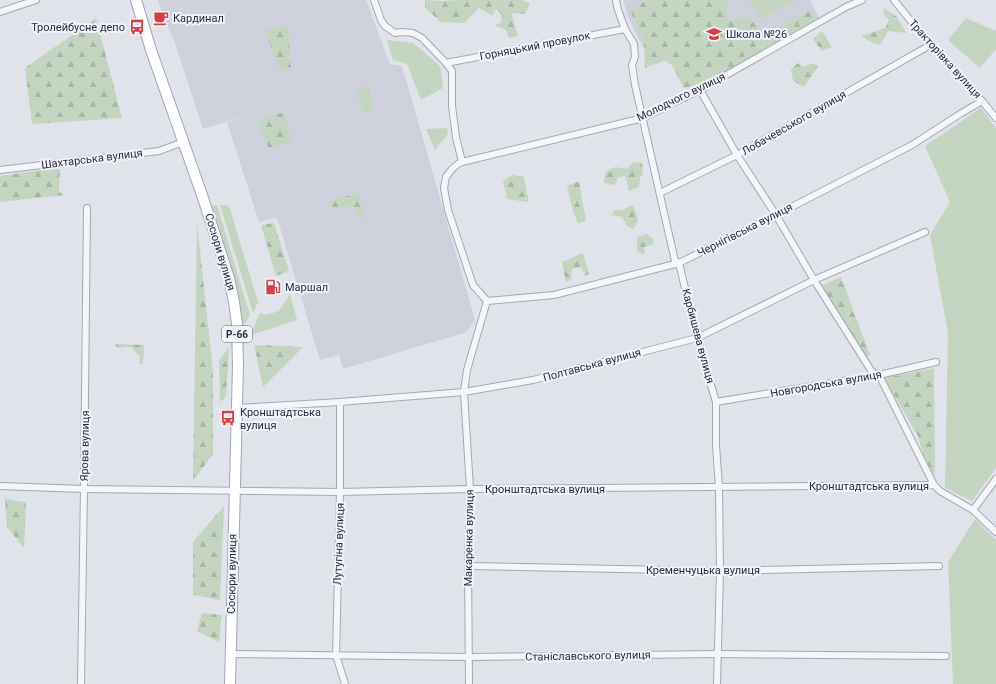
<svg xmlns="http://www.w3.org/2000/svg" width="996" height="684" font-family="Roboto,sans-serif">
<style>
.built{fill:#cfd2dc}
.green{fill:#c4d5c1}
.forest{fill:url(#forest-firs)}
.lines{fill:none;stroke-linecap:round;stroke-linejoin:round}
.minor-casing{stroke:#a6a9b5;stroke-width:8}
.primary-casing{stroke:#9fa6b7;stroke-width:12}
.minor{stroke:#f4f5f8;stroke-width:6}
.primary{stroke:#fff;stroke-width:10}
.labels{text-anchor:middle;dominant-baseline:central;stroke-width:4;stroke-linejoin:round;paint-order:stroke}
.shield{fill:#f1f3f8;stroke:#646a79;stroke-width:1}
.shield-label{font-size:10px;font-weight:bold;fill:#282f43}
.poi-label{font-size:11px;fill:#282f43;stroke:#f1f3f8;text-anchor:start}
.street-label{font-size:11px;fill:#282f43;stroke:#f1f3f8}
</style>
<defs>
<pattern id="forest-firs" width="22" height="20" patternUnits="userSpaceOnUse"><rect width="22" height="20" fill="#c4d5c1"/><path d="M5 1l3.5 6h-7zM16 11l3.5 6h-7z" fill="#a8b7a7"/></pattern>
</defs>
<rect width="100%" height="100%" fill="#e1e3ea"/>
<!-- built -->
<g class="built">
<path d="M158,0H366L390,64L402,66L475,320L467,332L343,369L339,355L320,360L277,218L259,222L227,122L266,109L203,129L174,40L161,11Z"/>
<path d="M623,0H810L820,19L707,84L644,50L628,17Z"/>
</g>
<!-- green -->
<g class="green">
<path d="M750,0H795V1L760,19Z"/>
<path d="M966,18L996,31V49L980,68L948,40Z"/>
<path d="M387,40L413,43L440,66L443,88L421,100L407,64L393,60Z"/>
<path d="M369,86L374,113L362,110L357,90Z"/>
<path d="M981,108L996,128V468L972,501L945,488L948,333L930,235L950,202L925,146Z"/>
<path d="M447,128L448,134L435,150L426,129Z"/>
<path d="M215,205H217L250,315L243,326C239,285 225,248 211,210V206Z"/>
<path d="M220,205H224L229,206L233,219L258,302L253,313Z"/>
<path d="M290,294L297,320L251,335L258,317L260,313L266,315L279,311Z"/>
<path d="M975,519L996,540V684H953L948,562Z"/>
</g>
<!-- forest -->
<g class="forest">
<path d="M425,0L444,1L458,0H523L530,4L525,14L511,13L518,36L509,38L506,30L494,25L501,23L502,15L496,9L492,16L479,8L470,17L465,23L441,22L425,8Z"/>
<path d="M646,0H724L727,1V20L748,17L761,31L782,26L811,10L814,20L707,82L684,88L669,59L645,68L644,42L631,12Z"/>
<path d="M884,8L897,17L906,33L888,31L881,44H875L861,36L885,28L889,20L883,13Z"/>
<path d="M96,18L122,118L32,124L25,68Z"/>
<path d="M288,25L291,68L280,71L265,30Z"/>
<path d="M822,31L832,47L822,51L813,39Z"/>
<path d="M798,63L803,67L813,63L818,67L804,87L793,81L791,69Z"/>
<path d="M284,112L291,141L269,149L258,121Z"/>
<path d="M633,162L642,163L643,174L640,178L639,187L629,191L625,176L618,177L615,185L604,183L605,173L615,167L627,169Z"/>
<path d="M60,167L59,192L65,195L0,202V176Z"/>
<path d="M512,175L524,177L529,202L507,199L503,181Z"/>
<path d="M579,181L586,221L578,223L573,211L567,186Z"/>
<path d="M358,193L364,217H360L353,207L346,206L334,209L329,201Z"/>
<path d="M632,205L635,209L638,221L634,229L627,226L622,217L611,215L615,210H623Z"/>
<path d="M197,222L213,372V454L193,481Z"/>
<path d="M274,223L289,271L276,276L261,225Z"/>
<path d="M647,234L653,239L654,244L644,247L645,254L637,252V237Z"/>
<path d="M583,253L589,274L585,276L581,267L572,269L571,279L566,283L562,262Z"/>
<path d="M841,277L870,355L866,357L822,285Z"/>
<path d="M118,344L144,345L143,364H139L140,356L137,354L131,347H125L118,348L115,345Z"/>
<path d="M254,345L303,347L263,387Z"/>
<path d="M229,347L226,397L220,402L219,361Z"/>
<path d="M934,368L935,476L924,459L918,436L884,378Z"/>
<path d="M5,499L26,502L24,548L7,527Z"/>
<path d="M224,506L220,600L193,595V542Z"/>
<path d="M202,613L222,615L219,642L197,631Z"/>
</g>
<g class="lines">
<!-- minor casing -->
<g class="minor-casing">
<g id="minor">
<path d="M374,0L381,20L385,26L395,33L402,32L413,33L422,38L446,63L452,71V106L456,137L462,162L458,164L452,169L446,177L444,188L448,210L473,285L487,301"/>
<path d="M616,0L618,10L625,29L634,44L635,57L632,65L635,85L675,261L679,263L697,338L716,402V445L719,487L720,571L717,684"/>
<path d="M894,0L923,36L982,101L996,118"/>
<path d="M0,12L36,0"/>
<path d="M446,63L625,29"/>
<path d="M700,90L737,155L776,215L814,280L872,372L879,375L934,485"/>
<path d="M462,162L643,118L700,90L846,7L862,0"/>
<path d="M0,170L159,151L183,142"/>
<path d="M660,193L737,155L925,48"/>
<path d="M487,301L554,295L679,263L776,215L912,145L960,114L982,101"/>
<path d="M340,402V492L336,655L345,684"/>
<path d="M716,402L879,375L936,362"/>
<path d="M237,408L340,402L464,392L533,380L697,338L814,280L925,232"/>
<path d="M0,486L84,489L340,492L470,489L934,485L940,491L973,510L996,479"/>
<path d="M973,510L996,532"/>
<path d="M468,566L720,571L939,566"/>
<path d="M230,654L468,657L718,654L946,656"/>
<path d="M81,684L84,489L87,208"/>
<path d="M469,684L468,566L470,489L464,392L467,370L487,301"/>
</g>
</g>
<!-- primary casing -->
<g class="primary-casing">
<path id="primary" d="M136,0L151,50L202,195L229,278L234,302L237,324L238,366L230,684"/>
</g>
<!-- minor -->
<use href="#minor" class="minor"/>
<!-- primary -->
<use href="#primary" class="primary"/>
</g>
<!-- icons -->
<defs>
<g id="cafe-bare" transform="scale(1.2)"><path d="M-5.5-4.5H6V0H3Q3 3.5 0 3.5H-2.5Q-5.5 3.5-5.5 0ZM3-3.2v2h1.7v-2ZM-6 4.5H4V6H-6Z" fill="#d54044" stroke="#f1f3f8" stroke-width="2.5" paint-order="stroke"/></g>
<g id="bus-bare" transform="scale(1.2)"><path d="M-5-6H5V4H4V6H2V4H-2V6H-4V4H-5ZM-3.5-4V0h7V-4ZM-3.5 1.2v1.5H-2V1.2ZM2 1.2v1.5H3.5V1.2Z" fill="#d54044" stroke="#f1f3f8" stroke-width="2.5" paint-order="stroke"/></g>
<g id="school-bare" transform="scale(1.2)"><path d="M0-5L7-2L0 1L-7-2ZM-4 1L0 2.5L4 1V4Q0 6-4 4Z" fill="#d54044" stroke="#f1f3f8" stroke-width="2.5" paint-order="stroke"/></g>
<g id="fuel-bare" transform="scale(1.2)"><path d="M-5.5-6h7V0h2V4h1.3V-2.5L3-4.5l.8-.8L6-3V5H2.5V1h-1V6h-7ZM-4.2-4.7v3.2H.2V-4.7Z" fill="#d54044" stroke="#f1f3f8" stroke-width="2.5" paint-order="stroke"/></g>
</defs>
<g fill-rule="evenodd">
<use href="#cafe-bare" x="161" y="18"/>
<use href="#bus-bare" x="137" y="27"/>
<use href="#school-bare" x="714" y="34"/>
<use href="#fuel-bare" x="273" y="287"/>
<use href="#bus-bare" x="228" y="418"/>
</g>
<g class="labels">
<!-- shield labels -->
<rect class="shield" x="222" y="326" width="30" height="16" rx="3"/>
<g class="shield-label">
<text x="237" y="334">Р-66</text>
</g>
<!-- poi labels -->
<g class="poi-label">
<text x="173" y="18">Кардинал</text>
<text x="125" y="27" text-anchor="end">Тролейбусне депо</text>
<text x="726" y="34">Школа №26</text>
<text x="285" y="287">Маршал</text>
<text x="240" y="412">Кронштадтська<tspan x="240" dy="13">вулиця</tspan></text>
</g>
<!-- street labels -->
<g class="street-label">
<text transform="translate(535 46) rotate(-11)">Горняцький провулок</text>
<text transform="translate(945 59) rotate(48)">Тракторівка вулиця</text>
<text transform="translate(681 97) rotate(-26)">Молодчого вулиця</text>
<text transform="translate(794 123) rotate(-30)">Лобачевського вулиця</text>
<text transform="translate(92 159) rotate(-7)">Шахтарська вулиця</text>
<text transform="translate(745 230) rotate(-27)">Чернігівська вулиця</text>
<text transform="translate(220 252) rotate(73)">Сосюри вулиця</text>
<text transform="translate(698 336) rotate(75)">Карбишева вулиця</text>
<text transform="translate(592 365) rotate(-15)">Полтавська вулиця</text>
<text transform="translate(826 384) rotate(-10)">Новгородська вулиця</text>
<text transform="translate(85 446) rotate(-89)">Ярова вулиця</text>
<text x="869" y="486">Кронштадтська вулиця</text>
<text x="545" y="489">Кронштадтська вулиця</text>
<text transform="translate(469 538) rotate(-89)">Макаренка вулиця</text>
<text transform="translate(339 544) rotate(-88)">Лутугіна вулиця</text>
<text x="703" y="570">Кременчуцька вулиця</text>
<text transform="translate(232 574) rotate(-89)">Сосюри вулиця</text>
<text transform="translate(588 656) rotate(-1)">Станіславського вулиця</text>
</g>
</g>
</svg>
